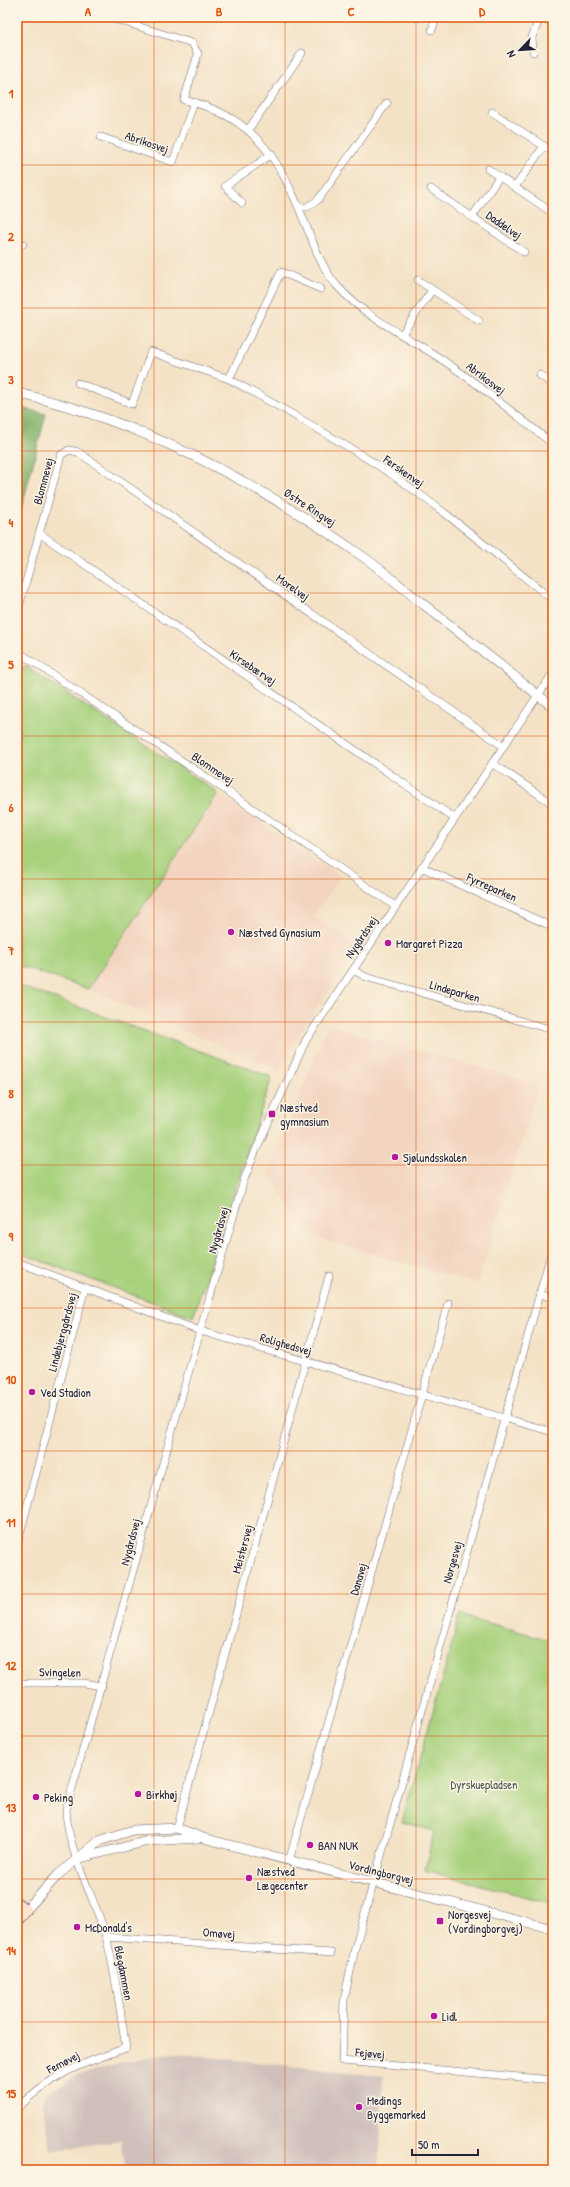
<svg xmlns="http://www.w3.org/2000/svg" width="570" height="2187" font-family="'Patrick Hand',sans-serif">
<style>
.built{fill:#f3d4bf}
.industrial{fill:#cfc0bb}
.green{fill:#a7d17d;stroke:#647a5c}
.forest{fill:#85b36c;stroke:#546a54}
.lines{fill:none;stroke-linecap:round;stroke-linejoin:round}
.minor-casing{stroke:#6c656c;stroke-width:8}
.tertiary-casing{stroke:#6c656c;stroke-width:10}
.secondary-casing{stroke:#6c656c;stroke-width:12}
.minor{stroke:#fff;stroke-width:7}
.tertiary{stroke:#fff;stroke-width:9}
.secondary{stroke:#fce5cf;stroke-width:10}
.grid{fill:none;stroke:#de560e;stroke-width:1;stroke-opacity:0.55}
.poi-dot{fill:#b5179e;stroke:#fcf5e5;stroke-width:1.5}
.labels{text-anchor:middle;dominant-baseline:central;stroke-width:3;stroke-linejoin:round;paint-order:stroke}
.street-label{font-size:12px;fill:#22223b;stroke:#fcf5e5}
.poi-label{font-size:12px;fill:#22223b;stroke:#fcf5e5;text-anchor:start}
.park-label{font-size:12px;fill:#4a574f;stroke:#fcf5e5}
.neatline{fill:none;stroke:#de560e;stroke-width:1.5}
.grid-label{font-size:13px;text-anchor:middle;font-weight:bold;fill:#de560e}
</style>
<rect width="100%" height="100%" fill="#fcf5e5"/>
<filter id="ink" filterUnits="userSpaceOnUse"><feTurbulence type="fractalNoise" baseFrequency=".025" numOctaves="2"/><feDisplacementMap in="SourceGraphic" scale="8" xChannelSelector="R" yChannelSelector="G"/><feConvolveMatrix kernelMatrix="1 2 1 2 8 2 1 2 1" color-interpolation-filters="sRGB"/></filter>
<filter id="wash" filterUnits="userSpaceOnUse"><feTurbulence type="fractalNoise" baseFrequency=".012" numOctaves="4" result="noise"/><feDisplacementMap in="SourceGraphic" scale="16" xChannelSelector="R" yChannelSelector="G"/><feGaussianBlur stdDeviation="0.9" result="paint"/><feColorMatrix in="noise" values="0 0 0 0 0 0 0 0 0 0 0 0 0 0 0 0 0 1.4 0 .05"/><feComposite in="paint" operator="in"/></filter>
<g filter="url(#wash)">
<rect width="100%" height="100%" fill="#f4e2c6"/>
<!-- built -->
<g class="built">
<path d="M218,793L341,877L313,916L359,947L294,1041L280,1071L88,989Z"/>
<path d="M328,1025L539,1084L477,1284L310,1236L268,1174Z"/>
</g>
<!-- industrial -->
<path class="industrial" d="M172,2053L383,2076L379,2170H126L121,2140L50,2151L43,2095L76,2076L128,2061Z"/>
<!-- green -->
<g class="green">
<path d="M25,666L218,793L88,989L17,965V677Z"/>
<path d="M20,986L272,1077L193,1317L17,1252V994Z"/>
<path d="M460,1615L553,1641V1904L425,1870L434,1831L402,1822Z"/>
</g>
<!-- forest -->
<path class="forest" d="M17,407L46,414L17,525V477L20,447L17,442Z"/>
</g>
<g filter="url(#ink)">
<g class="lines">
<!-- minor casing -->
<g class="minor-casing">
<g id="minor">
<path d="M108,17L192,43L198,54L184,100C255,116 280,160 305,223C314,245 322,269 338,287C368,320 411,338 447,363C484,388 518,417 553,444"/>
<path d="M432,30L436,17"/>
<path d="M533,52L532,37L540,17"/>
<path d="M492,112L553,152"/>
<path d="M248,130L302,53"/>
<path d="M101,137L173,162L194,102"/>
<path d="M488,169L553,213"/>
<path d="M515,187L544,146"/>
<path d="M431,189L524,252"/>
<path d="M242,203L225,186L272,154"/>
<path d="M299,207H307L318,200L387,103"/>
<path d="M472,217L499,177"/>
<path d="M17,248L23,244"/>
<path d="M418,280L479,321"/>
<path d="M321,289L281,272L229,379C284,409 338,439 391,474C447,512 500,558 553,600"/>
<path d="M402,334L432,290"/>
<path d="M540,375L553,384"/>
<path d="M78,383L132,404L151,352L229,379"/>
<path d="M39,533L454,818"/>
<path d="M17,614L61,455L69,450L78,452L503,746"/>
<path d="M17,651L227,791L395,906"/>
<path d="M492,763L553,804"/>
<path d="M421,867L553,927"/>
<path d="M353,970L366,977L553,1030"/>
<path d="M553,1247L355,1948L344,2000L342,2061L553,2080"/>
<path d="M17,1262L200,1331L553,1432"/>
<path d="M540,1294L553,1298"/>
<path d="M17,1545L85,1288"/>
<path d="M17,1683H84L102,1686"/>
<path d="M177,1828L329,1276"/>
<path d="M289,1861L448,1303"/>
<path d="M106,1937L331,1953"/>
<path d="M17,2109C49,2075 83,2063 126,2048C120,2011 116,1973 106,1937C94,1895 68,1854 66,1810L200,1331L244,1180L255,1152L306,1040L553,673"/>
</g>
</g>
<!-- tertiary casing -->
<g class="tertiary-casing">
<g id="tertiary">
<path d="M17,393C143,421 260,484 365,558C386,573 406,591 427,607C469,640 511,674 553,707"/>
<path d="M81,1858L148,1841L198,1838"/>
<path d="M26,1910L59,1874L99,1841L133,1830L177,1828L203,1838L553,1929"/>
</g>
</g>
<!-- secondary casing -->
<g class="secondary-casing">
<path id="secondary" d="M17,1903L26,1910L17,1921"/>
</g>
<!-- minor -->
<use href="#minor" class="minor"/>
<!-- tertiary -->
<use href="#tertiary" class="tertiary"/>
<!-- secondary -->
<use href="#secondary" class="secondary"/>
</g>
</g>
<!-- grid -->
<path class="grid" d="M154,17V2170M285,17V2170M416,17V2170M17,165H553M17,308H553M17,451H553M17,593H553M17,736H553M17,879H553M17,1022H553M17,1165H553M17,1308H553M17,1451H553M17,1594H553M17,1736H553M17,1879H553M17,2022H553"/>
<!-- markers -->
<g class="poi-dot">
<circle cx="231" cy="932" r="4"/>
<circle cx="388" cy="943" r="4"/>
<rect x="268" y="1110" width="8" height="8" rx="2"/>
<circle cx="395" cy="1157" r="4"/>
<circle cx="32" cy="1392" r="4"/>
<circle cx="138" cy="1794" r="4"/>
<circle cx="36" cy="1797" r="4"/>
<circle cx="310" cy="1845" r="4"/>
<circle cx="249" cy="1878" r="4"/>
<rect x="436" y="1917" width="8" height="8" rx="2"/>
<circle cx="77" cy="1927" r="4"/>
<circle cx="434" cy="2016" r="4"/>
<circle cx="359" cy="2107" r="4"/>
</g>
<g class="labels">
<!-- street labels -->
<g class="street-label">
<text transform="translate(147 142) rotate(19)">Abrikosvej</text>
<text transform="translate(504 225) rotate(35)">Daddelvej</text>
<text transform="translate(486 378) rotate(37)">Abrikosvej</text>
<text transform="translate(404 471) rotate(35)">Ferskenvej</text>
<text transform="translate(43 481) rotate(-75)">Blommevej</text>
<text transform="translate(310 507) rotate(33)">Østre Ringvej</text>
<text transform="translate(293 587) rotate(35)">Morelvej</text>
<text transform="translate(253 667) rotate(34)">Kirsebærvej</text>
<text transform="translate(213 768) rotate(34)">Blommevej</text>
<text transform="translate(492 887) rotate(24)">Fyrreparken</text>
<text transform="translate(361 937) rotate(-56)">Nygårdsvej</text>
<text transform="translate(455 991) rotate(16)">Lindeparken</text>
<text transform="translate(218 1230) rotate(-74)">Nygårdsvej</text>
<text transform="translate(62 1332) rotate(-75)">Lindebjerggårdsvej</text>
<text transform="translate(286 1344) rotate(16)">Rolighedsvej</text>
<text transform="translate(130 1542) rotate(-75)">Nygårdsvej</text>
<text transform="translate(242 1549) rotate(-75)">Meistersvej</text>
<text transform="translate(452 1562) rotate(-74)">Norgesvej</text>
<text transform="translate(358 1579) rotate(-74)">Danavej</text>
<text transform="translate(60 1672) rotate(1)">Svingelen</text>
<text transform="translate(381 1872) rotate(14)">Vordingborgvej</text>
<text transform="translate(219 1933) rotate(4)">Omøvej</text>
<text transform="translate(124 1973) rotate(79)">Blegdammen</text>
<text transform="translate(370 2053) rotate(5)">Fejøvej</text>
<text transform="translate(63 2062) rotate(-27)">Femøvej</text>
</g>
<!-- poi labels -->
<g class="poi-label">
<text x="239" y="932">Næstved Gynasium</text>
<text x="396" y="943">Margaret Pizza</text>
<text x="280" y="1107">Næstved<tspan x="280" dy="14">gymnasium</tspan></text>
<text x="403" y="1157">Sjølundsskolen</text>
<text x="40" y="1392">Ved Stadion</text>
<text x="146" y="1794">Birkhøj</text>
<text x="44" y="1797">Peking</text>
<text x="318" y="1845">BAN NUK</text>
<text x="257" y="1871">Næstved<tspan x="257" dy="14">Lægecenter</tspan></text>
<text x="448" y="1914">Norgesvej<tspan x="448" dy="14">(Vordingborgvej)</tspan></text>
<text x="85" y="1927">McDonald's</text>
<text x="442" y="2016">Lidl</text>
<text x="367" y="2100">Medings<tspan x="367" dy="14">Byggemarked</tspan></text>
</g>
<!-- park labels -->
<g class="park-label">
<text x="484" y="1784">Dyrskuepladsen</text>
</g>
</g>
<!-- margin -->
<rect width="570" height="2187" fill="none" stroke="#fcf5e5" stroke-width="44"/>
<!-- north arrow -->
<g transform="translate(520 50) rotate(245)" stroke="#fcf5e5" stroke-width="3" paint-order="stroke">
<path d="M0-3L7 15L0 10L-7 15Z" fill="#22223b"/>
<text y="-6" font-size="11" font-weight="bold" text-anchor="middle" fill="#22223b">N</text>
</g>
<!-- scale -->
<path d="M412 2149v6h66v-6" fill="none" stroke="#22223b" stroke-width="2"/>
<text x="418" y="2149" font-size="12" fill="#22223b" stroke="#fcf5e5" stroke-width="3" paint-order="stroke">50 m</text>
<rect x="22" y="22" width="526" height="2143" class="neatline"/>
<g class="grid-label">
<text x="88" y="16">A</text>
<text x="219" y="16">B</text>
<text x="351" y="16">C</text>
<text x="482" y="16">D</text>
<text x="11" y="98">1</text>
<text x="11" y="241">2</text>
<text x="11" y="384">3</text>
<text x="11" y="527">4</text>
<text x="11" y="669">5</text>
<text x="11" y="812">6</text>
<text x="11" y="955">7</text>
<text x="11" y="1098">8</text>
<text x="11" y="1241">9</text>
<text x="11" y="1384">10</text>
<text x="11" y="1527">11</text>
<text x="11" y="1670">12</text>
<text x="11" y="1812">13</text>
<text x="11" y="1955">14</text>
<text x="11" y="2098">15</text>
</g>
</svg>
